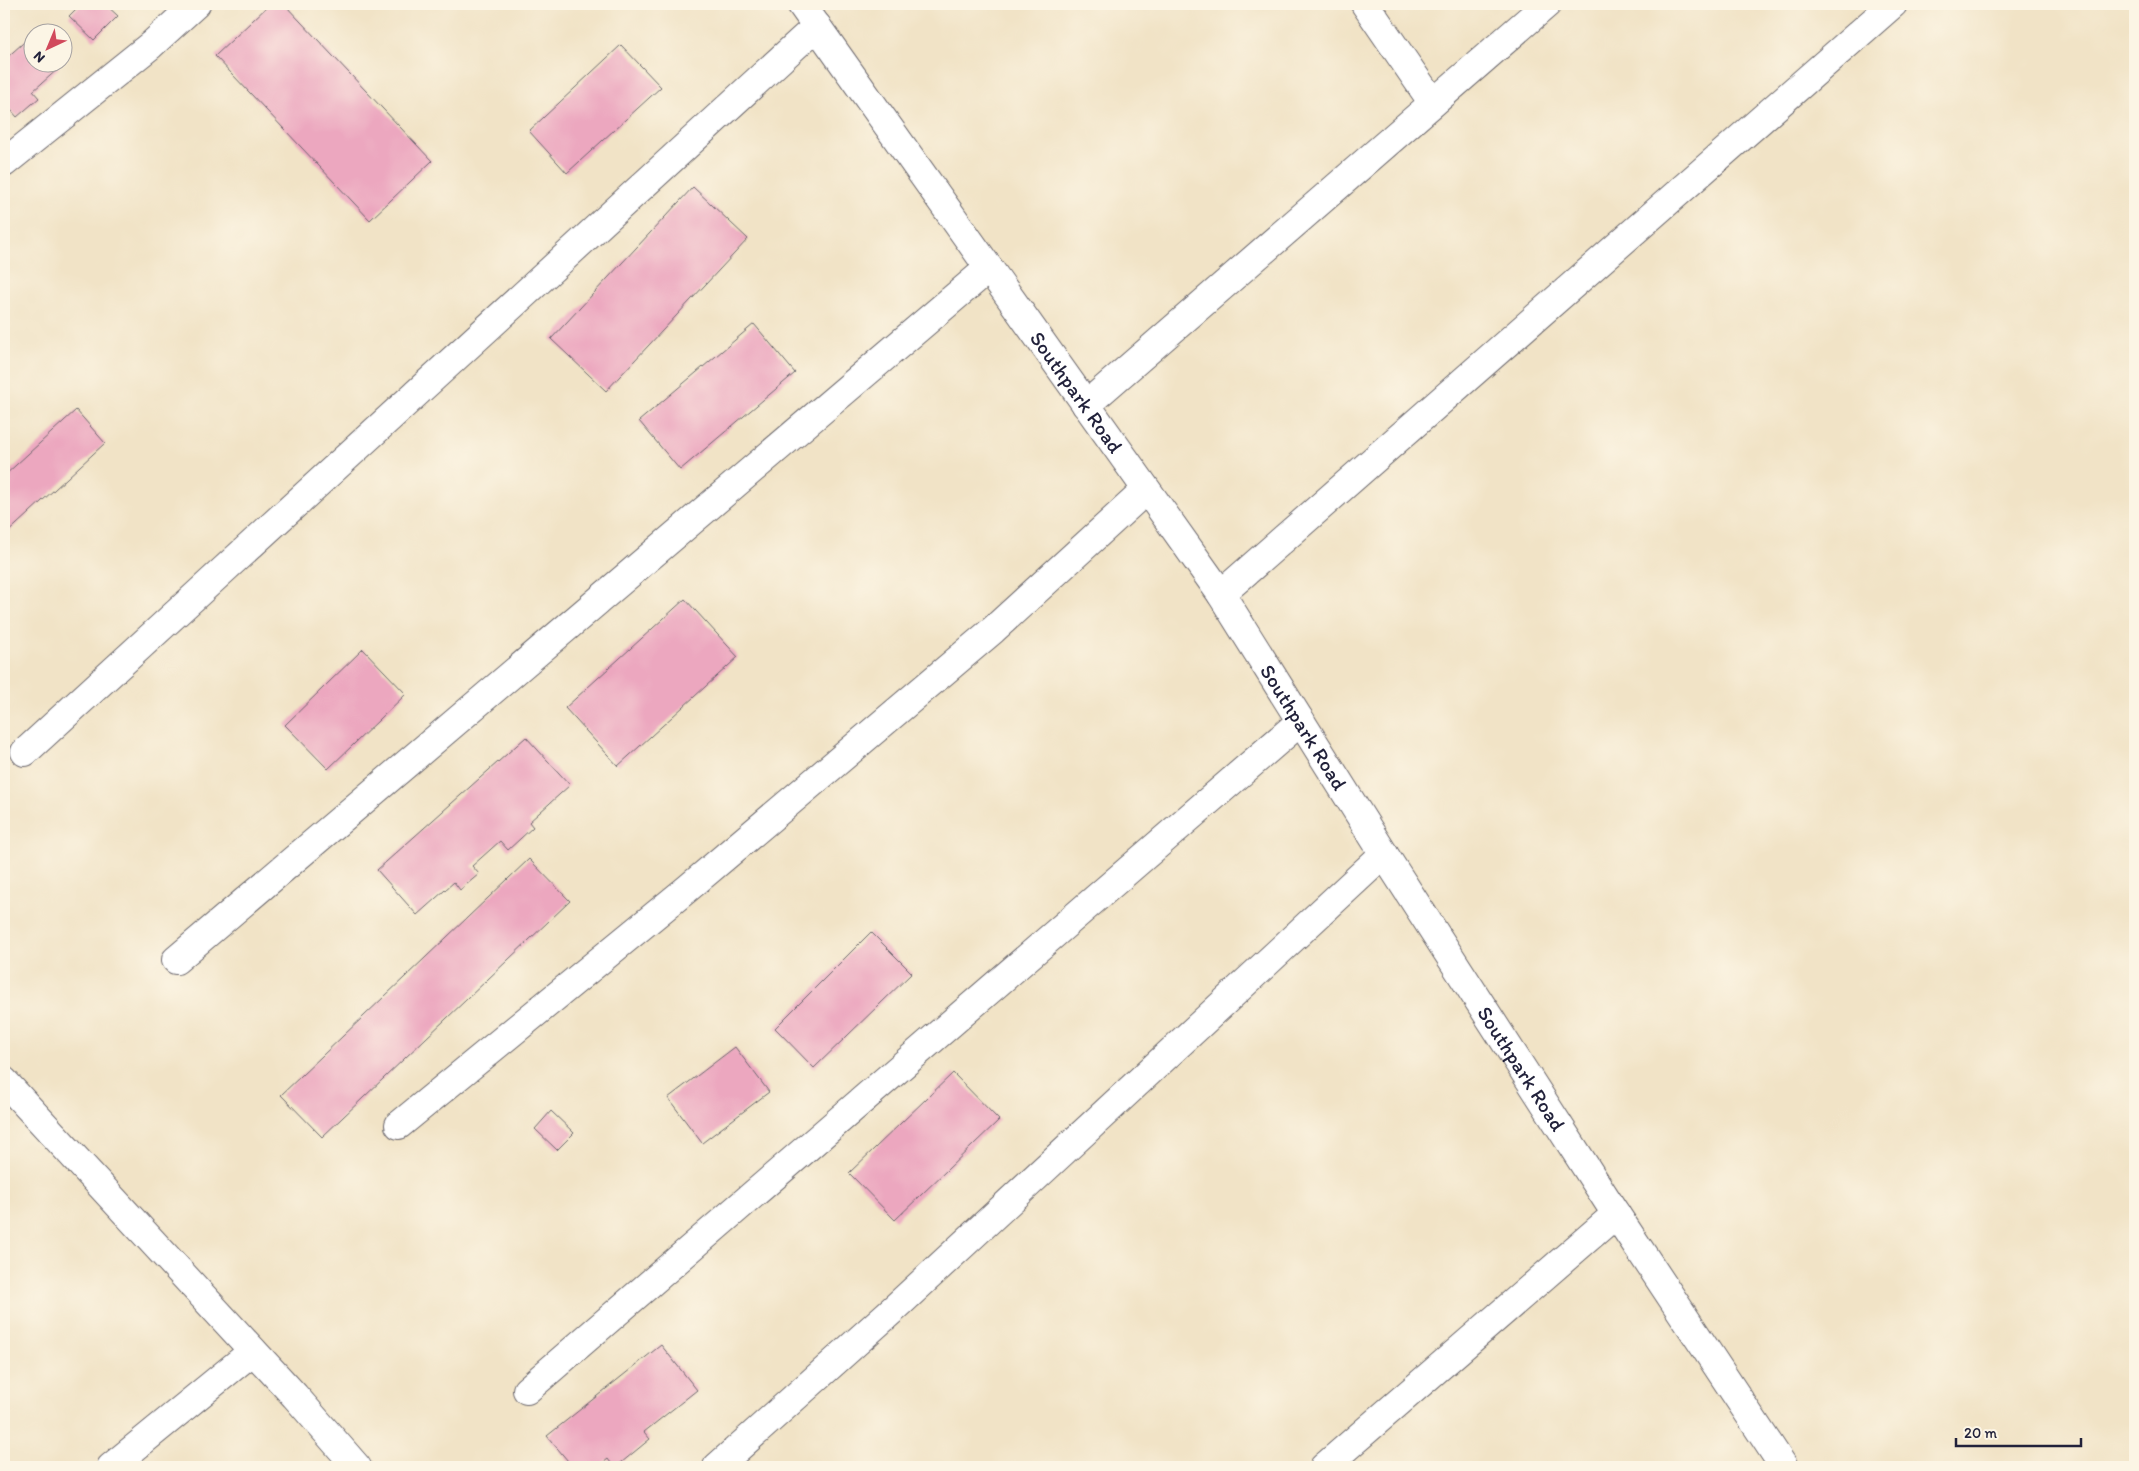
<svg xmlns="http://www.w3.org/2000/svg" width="2139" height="1471" font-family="Itim,sans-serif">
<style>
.building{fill:#eca7bf}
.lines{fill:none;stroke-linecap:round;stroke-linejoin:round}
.minor-casing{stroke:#6a666c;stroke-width:30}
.minor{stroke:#fff;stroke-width:28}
.labels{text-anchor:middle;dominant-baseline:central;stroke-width:5;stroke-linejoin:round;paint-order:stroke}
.street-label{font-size:21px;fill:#22223b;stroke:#fcf5e5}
</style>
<rect width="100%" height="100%" fill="#fcf5e5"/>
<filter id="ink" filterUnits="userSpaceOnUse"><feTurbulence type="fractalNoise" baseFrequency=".02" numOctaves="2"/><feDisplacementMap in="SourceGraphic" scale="10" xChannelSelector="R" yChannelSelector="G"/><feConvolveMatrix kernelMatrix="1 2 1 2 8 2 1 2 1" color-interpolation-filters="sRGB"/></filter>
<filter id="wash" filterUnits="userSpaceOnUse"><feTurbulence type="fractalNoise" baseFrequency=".0096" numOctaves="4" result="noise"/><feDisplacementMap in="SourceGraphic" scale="20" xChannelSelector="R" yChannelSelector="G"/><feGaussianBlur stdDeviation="1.12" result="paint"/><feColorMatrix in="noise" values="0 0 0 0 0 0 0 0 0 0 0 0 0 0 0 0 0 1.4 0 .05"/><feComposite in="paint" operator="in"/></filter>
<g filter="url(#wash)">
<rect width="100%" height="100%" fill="#f1e3c6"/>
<g id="blocks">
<!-- building -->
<g class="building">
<path d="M81,4H105L118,16L94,40L69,16Z"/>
<path d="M270,4H284L432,161L370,220L215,56Z"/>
<path d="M31,36L32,38V62H54L59,68L33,91L39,98L17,117L11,110L4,116V60Z"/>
<path d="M621,45L661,87L567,173L529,131Z"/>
<path d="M693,187L748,239L606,391L551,339Z"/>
<path d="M754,324L795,373L680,470L639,421Z"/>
<path d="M76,410L105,443L4,536V476Z"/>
<path d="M685,599L738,657L618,766L565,708Z"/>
<path d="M363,649L406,694L328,769L285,725Z"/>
<path d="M526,737L570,785L529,822L533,827L508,850L500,841L472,866L479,874L460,890L454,882L417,915L377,870Z"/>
<path d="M529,859L570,901L322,1137L281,1095Z"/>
<path d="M871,932L912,973L814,1068L775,1028Z"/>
<path d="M735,1047L769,1092L702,1143L668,1098Z"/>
<path d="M953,1073L999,1120L895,1220L849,1173Z"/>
<path d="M551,1111L574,1133L557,1150L535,1129Z"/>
<path d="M661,1345L697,1390L644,1432L650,1439L616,1467H614L608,1459L598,1467H573L547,1436Z"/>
</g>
</g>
</g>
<g filter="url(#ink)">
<use href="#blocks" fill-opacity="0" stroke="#6a666c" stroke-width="1"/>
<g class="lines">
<!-- minor casing -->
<g class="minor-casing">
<g id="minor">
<path id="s1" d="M801,4L1221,594L1384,854L1616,1214L1784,1467"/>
<path d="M1365,4L1433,103"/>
<path d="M4,163L151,45L196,4"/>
<path d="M1086,405L1547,4"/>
<path d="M1221,594L1893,4"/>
<path d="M25,752L817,26"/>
<path d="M176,960L989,268"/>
<path d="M4,1081L295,1396L357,1467"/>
<path d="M399,1125L687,889L993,630L1146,490"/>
<path d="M527,1390L1301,721"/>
<path d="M111,1467L253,1351"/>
<path d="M717,1467L898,1305L1384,854"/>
<path d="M1324,1467L1616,1214"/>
</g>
</g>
<!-- minor -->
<use href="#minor" class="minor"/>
</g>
</g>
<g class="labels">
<!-- street labels -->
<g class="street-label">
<text stroke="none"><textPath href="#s1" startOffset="476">Southpark Road</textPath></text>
<text stroke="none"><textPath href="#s1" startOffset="881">Southpark Road</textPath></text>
<text stroke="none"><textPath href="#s1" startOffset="1286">Southpark Road</textPath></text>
</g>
</g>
<!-- margin -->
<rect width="2139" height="1471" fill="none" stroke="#fcf5e5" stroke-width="20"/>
<!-- north arrow -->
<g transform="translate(48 48) rotate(224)"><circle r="24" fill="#fcf5e5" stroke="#a5a1a1"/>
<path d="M0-4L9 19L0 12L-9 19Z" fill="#d1495b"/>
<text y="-8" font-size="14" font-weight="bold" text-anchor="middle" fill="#22223b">N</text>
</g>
<!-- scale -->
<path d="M1956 1438v8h125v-8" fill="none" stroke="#22223b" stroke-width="2.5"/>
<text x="1964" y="1438" font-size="15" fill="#22223b" stroke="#fcf5e5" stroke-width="4" paint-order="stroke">20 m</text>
</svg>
